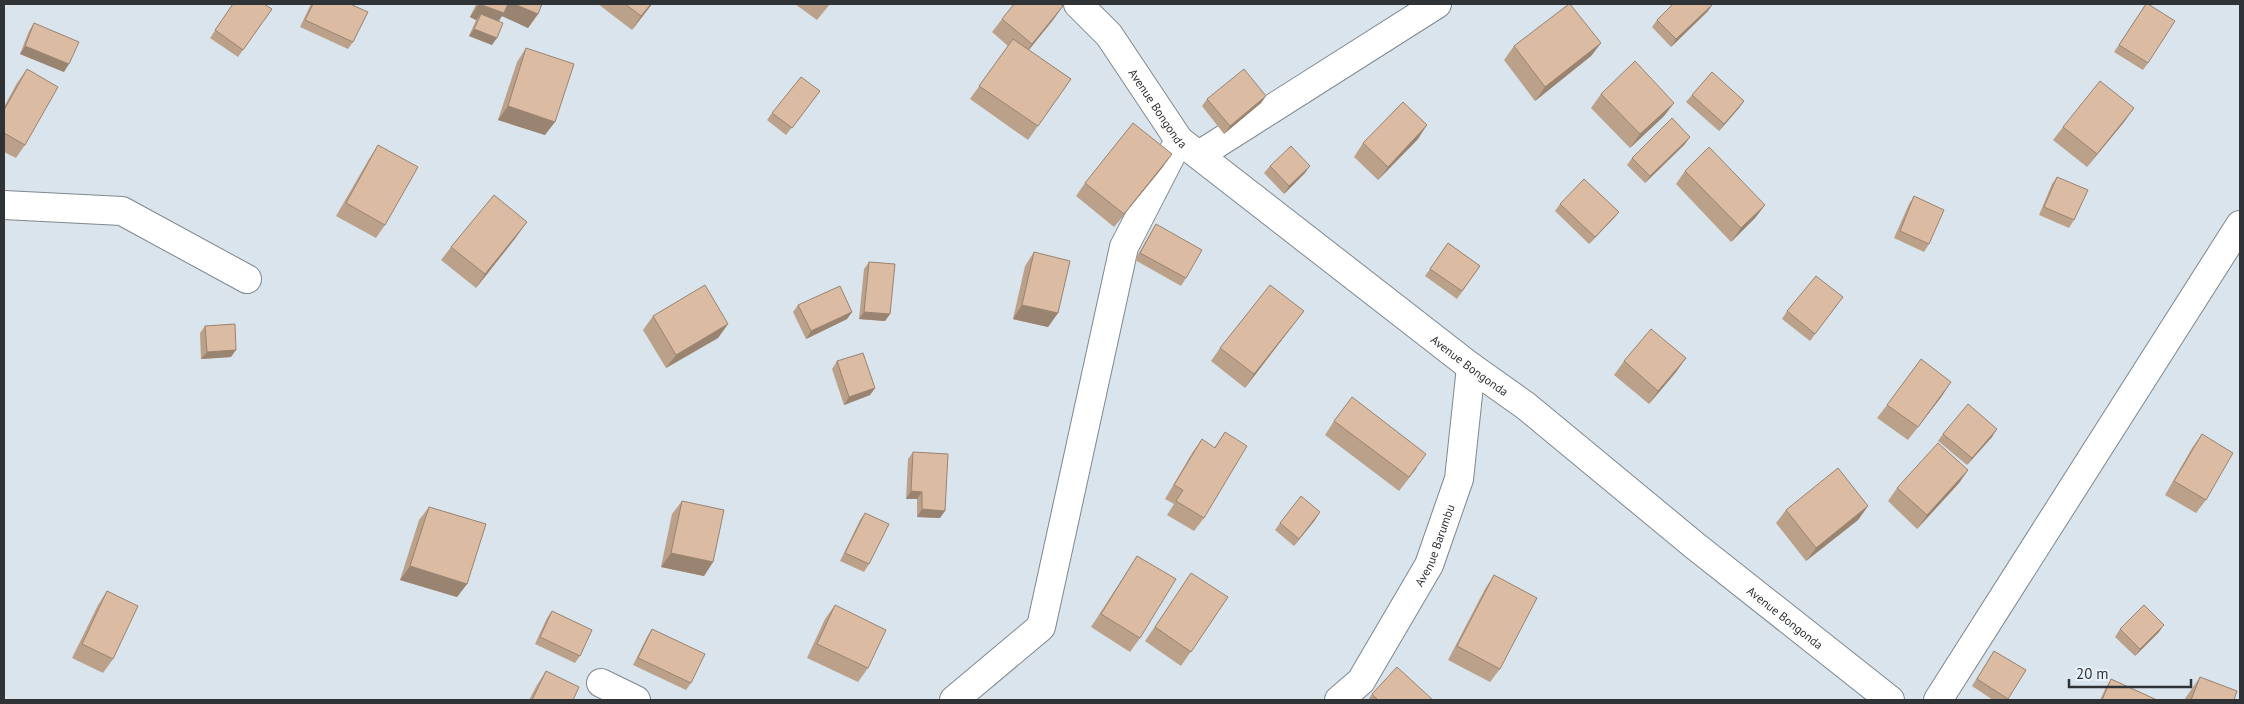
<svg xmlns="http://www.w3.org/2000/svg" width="2244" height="704" font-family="'PT Sans',sans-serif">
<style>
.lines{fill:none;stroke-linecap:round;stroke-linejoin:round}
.minor-casing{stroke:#7f878f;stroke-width:30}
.minor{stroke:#fff;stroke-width:28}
.wall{fill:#bca18a}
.shaded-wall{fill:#998371}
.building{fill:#dbbba1;stroke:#998371}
.labels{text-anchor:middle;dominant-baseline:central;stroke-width:4;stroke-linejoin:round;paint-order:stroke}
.street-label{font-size:12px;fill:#2f3336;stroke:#e8f1f9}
</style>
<rect width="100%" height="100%" fill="#dae4ec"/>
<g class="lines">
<!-- minor casing -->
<g class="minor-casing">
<g id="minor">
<path id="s1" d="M1078,4L1109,35L1179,140L1471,367L1526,406L1694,545L1890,700"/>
<path d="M1199,155L1437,4"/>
<path d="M4,205L122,211L247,279"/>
<path d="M601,683L636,700"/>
<path d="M954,700L1041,627L1124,247L1179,140"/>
<path id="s2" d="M1339,700L1361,681L1429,565L1459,479L1471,367"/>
<path d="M1938,700L2240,225"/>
</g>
</g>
<!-- minor -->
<use href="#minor" class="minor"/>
</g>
<!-- wall -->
<g class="wall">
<path d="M233,4L272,9L238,57L210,38Z"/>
<path d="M311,4H350L353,42L348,49L300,27Z"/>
<path d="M476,4H542L538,14L528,28L502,16L499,21L492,45L469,36L476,20L470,17Z"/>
<path d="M598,4H652L632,30Z"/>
<path d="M795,4H830L817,20Z"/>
<path d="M2146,4L2148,63L2143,70L2114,52Z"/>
<path d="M1063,6L1053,20L1029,50L1071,79L1028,140L970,99L1008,46L992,32L1002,19Z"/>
<path d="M1708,11L1671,47L1652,27L1657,20Z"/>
<path d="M34,23L64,72L20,54L29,31Z"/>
<path d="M1601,43L1591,56L1535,101L1504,60L1514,46Z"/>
<path d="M526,48L545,135L498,120L517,62Z"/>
<path d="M27,69L25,145L16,158L4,152V107L17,83Z"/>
<path d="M820,91L786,135L767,120L772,113Z"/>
<path d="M1601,94L1674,103L1664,116L1630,148L1591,108Z"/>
<path d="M1692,95L1744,101L1739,108L1719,131L1686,102Z"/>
<path d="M1266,96L1261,103L1224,134L1202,106L1207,99Z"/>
<path d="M2134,108L2124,122L2087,167L2053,140L2063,127Z"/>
<path d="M1418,139L1378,180L1354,157L1363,143Z"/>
<path d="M1685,144L1645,183L1627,165L1632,158Z"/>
<path d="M378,145L385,225L376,238L336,216L369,159Z"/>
<path d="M1172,154L1162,168L1114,227L1076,196L1085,183Z"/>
<path d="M1270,166L1305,173L1284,194L1264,173Z"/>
<path d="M1685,171L1765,205L1755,218L1731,242L1676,184Z"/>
<path d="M2057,177L2074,220L2069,228L2039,215L2052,184Z"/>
<path d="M1914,196L1929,244L1924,252L1894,238L1909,204Z"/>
<path d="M1560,204L1619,212L1613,219L1589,244L1555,211Z"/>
<path d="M1156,224L1186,278L1181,286L1135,260L1151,232Z"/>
<path d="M517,236L476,288L441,260L451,247Z"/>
<path d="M1448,243L1480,266L1457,299L1425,276Z"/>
<path d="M1034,252L1058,313L1048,327L1013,319L1025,266Z"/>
<path d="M869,262L890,314L885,321L859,319L864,269Z"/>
<path d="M1843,297L1810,341L1782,319L1787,311Z"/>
<path d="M798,305L852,312L847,319L806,339L793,312Z"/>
<path d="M1304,311L1294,324L1245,388L1211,361L1220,348Z"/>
<path d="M653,316L728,324L718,338L666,368L643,330Z"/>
<path d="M205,326L231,357L201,359L200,333Z"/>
<path d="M1686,358L1676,372L1649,404L1614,375L1624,361Z"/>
<path d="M837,361L875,388L870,395L844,405L832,369Z"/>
<path d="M1942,396L1908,440L1877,418L1887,405Z"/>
<path d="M1334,421L1417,468L1399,491L1325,435Z"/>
<path d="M1225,432L1204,518L1194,531L1167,515L1174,504L1165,499L1192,453L1202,439L1214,448Z"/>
<path d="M1943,434L1992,437L1967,465L1938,441Z"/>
<path d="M2202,434L2206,500L2196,513L2165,495L2192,448Z"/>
<path d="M913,452L940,518L917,517V499H906L908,459Z"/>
<path d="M1968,470L1959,483L1917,529L1888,501L1897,488Z"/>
<path d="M682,501L713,562L704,576L661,567L672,514Z"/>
<path d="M1868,506L1858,520L1806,561L1776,523L1786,510Z"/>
<path d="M429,507L467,584L457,597L400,580L419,520Z"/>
<path d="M865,513L869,564L864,572L840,561L860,520Z"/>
<path d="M1315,520L1294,546L1275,530L1280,523Z"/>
<path d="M1137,556L1140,638L1130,652L1091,627Z"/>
<path d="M1494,575L1500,669L1490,682L1448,660L1485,589Z"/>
<path d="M1182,587L1228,597L1181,666L1145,641Z"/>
<path d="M107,591L113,659L103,673L72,658L98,605Z"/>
<path d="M835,605L868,668L858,682L807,658L825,619Z"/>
<path d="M552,611L580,656L575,663L535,644L547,618Z"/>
<path d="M652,629L691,683L686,690L633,665L647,637Z"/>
<path d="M2120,629L2159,632L2135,656L2115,637Z"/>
<path d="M1994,651L2026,670L2007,700H1993L1972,686Z"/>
<path d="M546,671L573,700H529L537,685Z"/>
<path d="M2200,677L2234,700H2184Z"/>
<path d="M2111,679L2157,700H2100L2106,687Z"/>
<path d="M1372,694L1433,700H1368Z"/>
</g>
<!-- shaded-wall -->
<g class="shaded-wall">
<path d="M479,4H514L538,14L528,28L502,16L494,27L481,14L476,20L470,17Z"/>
<path d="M651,4H652L632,30L641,16Z"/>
<path d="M1713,4L1708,11L1671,47L1676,39Z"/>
<path d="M1063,6L1053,20L1022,58L1032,44Z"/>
<path d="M474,29L497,38L492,45L469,36Z"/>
<path d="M1601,43L1591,56L1535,101L1545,87Z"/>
<path d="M25,46L69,64L64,72L20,54Z"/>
<path d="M1266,96L1261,103L1224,134L1230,126Z"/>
<path d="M1744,101L1739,108L1719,131L1724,124Z"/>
<path d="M1674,103L1664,116L1630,148L1640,134Z"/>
<path d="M508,106L555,122L545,135L498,120Z"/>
<path d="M2134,108L2124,122L2087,167L2097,154Z"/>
<path d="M1427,125L1418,139L1378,180L1388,167Z"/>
<path d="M1690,137L1685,144L1645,183L1650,176Z"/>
<path d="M1172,154L1162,168L1114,227L1124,214Z"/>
<path d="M1310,166L1305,173L1284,194L1289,186Z"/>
<path d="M1765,205L1755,218L1731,242L1741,228Z"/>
<path d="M1619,212L1613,219L1589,244L1595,237Z"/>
<path d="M527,222L517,236L476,288L485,274Z"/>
<path d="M1022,305L1058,313L1048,327L1013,319Z"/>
<path d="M1304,311L1294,324L1245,388L1254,374Z"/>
<path d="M852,312L847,319L806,339L811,331Z"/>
<path d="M864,312L890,314L885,321L859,319Z"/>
<path d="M728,324L718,338L666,368L676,355Z"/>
<path d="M236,350L231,357L201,359L207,352Z"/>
<path d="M1686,358L1676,372L1649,404L1658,391Z"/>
<path d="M1951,382L1942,396L1908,440L1918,427Z"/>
<path d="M875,388L870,395L844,405L849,397Z"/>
<path d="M1997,429L1992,437L1967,465L1972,458Z"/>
<path d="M1968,470L1959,483L1917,529L1927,515Z"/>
<path d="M911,491L922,492L917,499H906Z"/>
<path d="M1868,506L1858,520L1806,561L1816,548Z"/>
<path d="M922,509L945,511L940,518L917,517Z"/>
<path d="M1320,512L1315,520L1294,546L1299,539Z"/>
<path d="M671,553L713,562L704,576L661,567Z"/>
<path d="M410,566L467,584L457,597L400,580Z"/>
<path d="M2164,625L2159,632L2135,656L2140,649Z"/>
</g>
<!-- building -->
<g class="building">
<path d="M233,4H264L272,9L243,50L215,30Z"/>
<path d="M313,4H350L368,12L353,42L305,20Z"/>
<path d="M479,4H508L504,13Z"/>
<path d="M514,4H542L538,14Z"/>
<path d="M625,4H651L641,16Z"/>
<path d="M1014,4H1060L1063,6L1032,44L1002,19Z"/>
<path d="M1569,4H1570L1601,43L1545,87L1514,46Z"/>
<path d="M1673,4H1713L1676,39L1657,20Z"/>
<path d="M2146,4H2148L2175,21L2148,63L2119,45Z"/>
<path d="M481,14L503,23L497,38L474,29Z"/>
<path d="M34,23L79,42L69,64L25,46Z"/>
<path d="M1013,39L1071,79L1038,126L979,86Z"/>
<path d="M526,48L574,64L555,122L508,106Z"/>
<path d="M1635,61L1674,103L1640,134L1601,94Z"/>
<path d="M27,69L58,87L25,145L4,133V110Z"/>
<path d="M1244,69L1266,96L1230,126L1207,99Z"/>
<path d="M1712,72L1744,101L1724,124L1692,95Z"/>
<path d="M801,77L820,91L792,128L772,113Z"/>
<path d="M2100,81L2134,108L2097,154L2063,127Z"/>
<path d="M1403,102L1427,125L1388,167L1363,143Z"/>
<path d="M1672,118L1690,137L1650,176L1632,158Z"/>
<path d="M1133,123L1172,154L1124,214L1085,183Z"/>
<path d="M378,145L418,167L385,225L346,203Z"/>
<path d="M1291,146L1310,166L1289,186L1270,166Z"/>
<path d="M1709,147L1765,205L1741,228L1685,171Z"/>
<path d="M2057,177L2088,190L2074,220L2044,207Z"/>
<path d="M1584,179L1619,212L1595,237L1560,204Z"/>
<path d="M494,195L527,222L485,274L451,247Z"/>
<path d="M1914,196L1944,210L1929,244L1900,231Z"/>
<path d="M1156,224L1202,250L1186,278L1140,253Z"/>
<path d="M1448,243L1480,266L1462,291L1430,269Z"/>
<path d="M1034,252L1070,261L1058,313L1022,305Z"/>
<path d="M869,262L895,264L890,314L864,312Z"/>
<path d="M1816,276L1843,297L1815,334L1787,311Z"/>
<path d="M705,285L728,324L676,355L653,316Z"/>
<path d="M1270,285L1304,311L1254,374L1220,348Z"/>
<path d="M840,286L852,312L811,331L798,305Z"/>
<path d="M235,324L236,350L207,352L205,326Z"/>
<path d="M1651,329L1686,358L1658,391L1624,361Z"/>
<path d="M863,353L875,388L849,397L837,361Z"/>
<path d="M1921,359L1951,382L1918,427L1887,405Z"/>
<path d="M1352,397L1426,454L1409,477L1334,421Z"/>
<path d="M1968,404L1997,429L1972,458L1943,434Z"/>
<path d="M1225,432L1247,446L1204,518L1176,501L1183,490L1174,485L1202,439L1215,448Z"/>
<path d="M2202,434L2233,453L2206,500L2174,481Z"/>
<path d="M1938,443L1968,470L1927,515L1897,488Z"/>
<path d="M913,452L948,454L945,511L922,509V492L911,491Z"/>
<path d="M1838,468L1868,506L1816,548L1786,510Z"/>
<path d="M1301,496L1320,512L1299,539L1280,523Z"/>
<path d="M682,501L724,510L713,562L671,553Z"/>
<path d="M429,507L486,524L467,584L410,566Z"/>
<path d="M865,513L889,524L869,564L845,553Z"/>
<path d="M1137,556L1176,579L1140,638L1101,614Z"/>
<path d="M1191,573L1228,597L1191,652L1155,627Z"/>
<path d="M1494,575L1537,598L1500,669L1457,646Z"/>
<path d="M107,591L138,606L113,659L82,644Z"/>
<path d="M835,605L886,630L868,668L817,644Z"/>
<path d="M2144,605L2164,625L2140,649L2120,629Z"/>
<path d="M552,611L592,630L580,656L540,637Z"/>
<path d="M652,629L705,654L691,683L638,658Z"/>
<path d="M1994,651L2026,670L2008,699L1977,679Z"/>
<path d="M1397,667L1433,700H1378L1372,694Z"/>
<path d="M546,671L579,687L573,700H532Z"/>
<path d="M2200,677L2237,691L2234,700H2191Z"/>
<path d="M2111,679L2157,700H2102Z"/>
</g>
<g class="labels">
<!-- street labels -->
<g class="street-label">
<text stroke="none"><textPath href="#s1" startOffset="132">Avenue Bongonda</textPath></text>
<text stroke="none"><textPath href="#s1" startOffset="538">Avenue Bongonda</textPath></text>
<text stroke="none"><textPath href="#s2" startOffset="184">Avenue Barumbu</textPath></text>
<text stroke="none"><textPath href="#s1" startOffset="942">Avenue Bongonda</textPath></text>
</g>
</g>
<!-- border -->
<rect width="2244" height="704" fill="none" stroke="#2f3336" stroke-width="10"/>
<!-- scale -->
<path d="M2069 679v8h122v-8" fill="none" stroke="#2f3336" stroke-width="2.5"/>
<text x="2076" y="679" font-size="15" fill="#2f3336" stroke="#e8f1f9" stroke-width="4" paint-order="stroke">20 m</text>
</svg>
